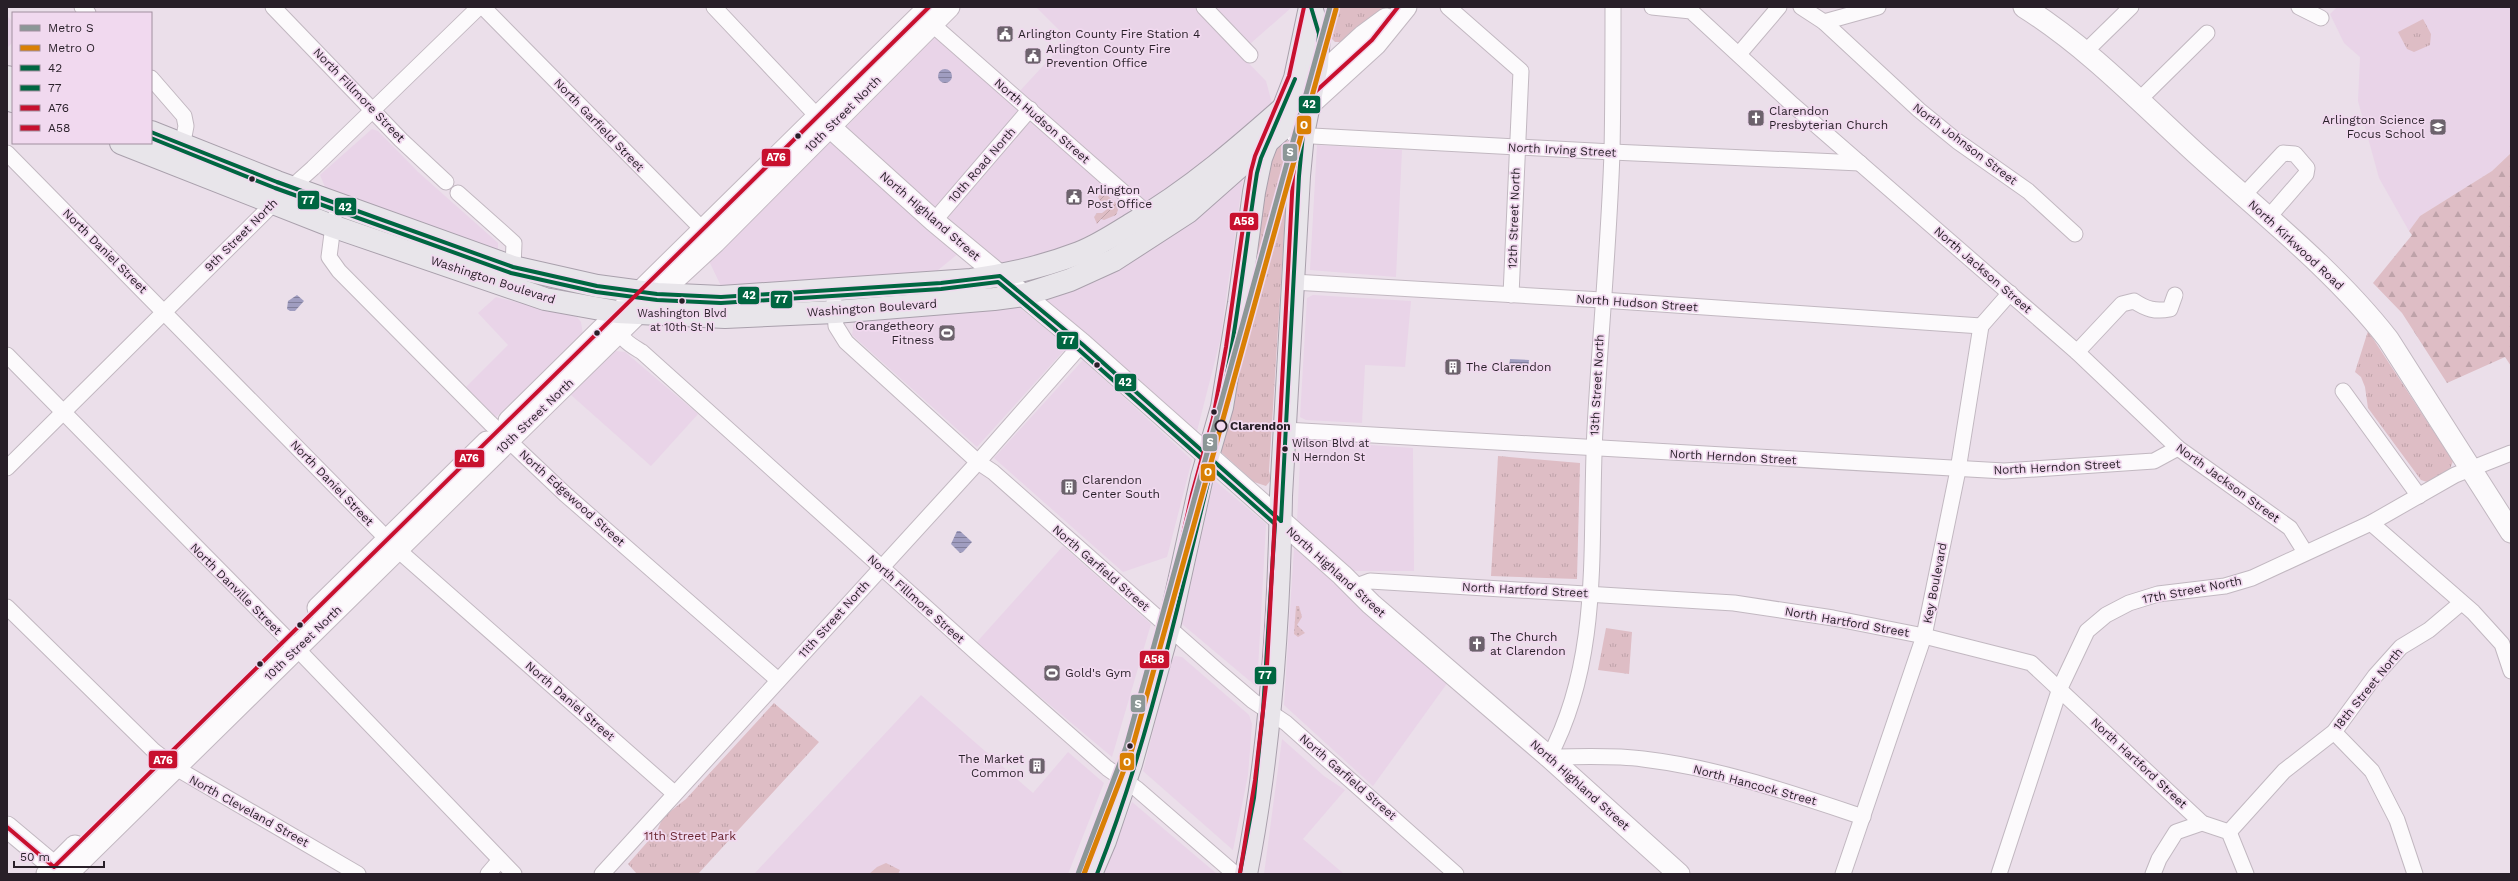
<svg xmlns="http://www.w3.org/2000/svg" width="2518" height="881" font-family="'Work Sans',sans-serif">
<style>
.built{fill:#e9d4e8}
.grass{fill:url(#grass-dots)}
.forest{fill:url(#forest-firs)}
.park{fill:url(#park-tufts)}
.garden{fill:url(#garden-furrows)}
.water{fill:url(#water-rules)}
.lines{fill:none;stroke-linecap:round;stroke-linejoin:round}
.street-casing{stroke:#c2b8c1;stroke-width:17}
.secondary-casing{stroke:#c2b8c1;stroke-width:23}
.primary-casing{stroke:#a9a0ac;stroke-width:24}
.street{stroke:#fcfafc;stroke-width:15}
.secondary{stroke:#fcfafc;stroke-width:21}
.primary{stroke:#e8e5ea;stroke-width:22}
.bus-1-casing{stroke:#f1d9ef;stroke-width:7}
.bus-2-casing{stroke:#f1d9ef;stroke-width:7}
.bus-3-casing{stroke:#f1d9ef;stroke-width:7}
.bus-4-casing{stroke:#f1d9ef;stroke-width:7}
.bus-1{stroke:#006641;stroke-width:4}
.bus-2{stroke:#006641;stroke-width:4}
.bus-3{stroke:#c8102e;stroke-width:4}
.bus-4{stroke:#c8102e;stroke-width:4}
.metro-1-casing{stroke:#f1d9ef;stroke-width:8}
.metro-2-casing{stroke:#f1d9ef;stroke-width:8}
.metro-1{stroke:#8c9797;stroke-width:5}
.metro-2{stroke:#d98004;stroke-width:5}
.bus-dot{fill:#281f28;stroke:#f1d9ef;stroke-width:1.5}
.stop-dot{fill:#f1d9ef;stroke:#281f28;stroke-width:2}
.labels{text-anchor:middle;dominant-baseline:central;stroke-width:3.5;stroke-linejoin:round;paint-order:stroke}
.bus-label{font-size:11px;fill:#281f28;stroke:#f1d9ef}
.poi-label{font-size:12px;fill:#281f28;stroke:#f1d9ef;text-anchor:start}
.street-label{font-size:12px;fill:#281f28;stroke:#f1d9ef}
.stop-label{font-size:12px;font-weight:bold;fill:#281f28;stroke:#f1d9ef;text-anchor:start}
.park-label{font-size:12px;fill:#6b2732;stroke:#f1d9ef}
.line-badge{stroke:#f1d9ef;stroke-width:1.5}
.badge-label{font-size:11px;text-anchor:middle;font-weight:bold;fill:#fff}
</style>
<defs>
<pattern id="grass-dots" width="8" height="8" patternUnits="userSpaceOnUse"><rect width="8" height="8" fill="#debdc5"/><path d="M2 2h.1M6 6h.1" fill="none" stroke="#bea2a9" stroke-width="1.8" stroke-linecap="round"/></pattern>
<pattern id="forest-firs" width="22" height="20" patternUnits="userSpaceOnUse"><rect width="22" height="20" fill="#debdc5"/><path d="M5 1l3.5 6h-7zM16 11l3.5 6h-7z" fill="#bea2a9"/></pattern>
<pattern id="park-tufts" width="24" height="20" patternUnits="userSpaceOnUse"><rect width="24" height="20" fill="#debdc5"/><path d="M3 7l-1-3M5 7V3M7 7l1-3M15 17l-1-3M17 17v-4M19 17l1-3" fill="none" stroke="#bea2a9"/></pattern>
<pattern id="garden-furrows" width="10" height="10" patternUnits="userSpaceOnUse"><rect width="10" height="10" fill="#debdc5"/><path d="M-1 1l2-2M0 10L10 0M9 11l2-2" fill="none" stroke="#bea2a9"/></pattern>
<pattern id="water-rules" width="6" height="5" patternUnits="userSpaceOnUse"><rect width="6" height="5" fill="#a09dc0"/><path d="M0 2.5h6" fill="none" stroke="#827f9c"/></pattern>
</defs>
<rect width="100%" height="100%" fill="#ebdfea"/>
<!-- built -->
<g class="built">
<path d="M1036,7H1194L1266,81L1273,107L1167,194L1145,204L1017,94L1068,39Z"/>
<path d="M1215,7H1292L1250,44Z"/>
<path d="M2337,7H2511V153L2492,171L2420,216L2409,231L2379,178L2358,101L2360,57L2344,43L2330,14Z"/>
<path d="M7,16L13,22V42L7,48Z"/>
<path d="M935,37L1128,204L1130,214L1065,247L1001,266L843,130Z"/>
<path d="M372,129L378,131L418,172L498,243V250L494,252L330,191L325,187L320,175Z"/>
<path d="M831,141L959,253L932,275L721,286L709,261Z"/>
<path d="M1317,145L1402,150L1396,277L1310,270Z"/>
<path d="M1243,178L1220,341L1197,431L1046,301L1100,280L1190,222Z"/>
<path d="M1313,295L1411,301L1405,367L1365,365L1362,423L1306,420L1300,417L1307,298Z"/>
<path d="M496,297L577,317L581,322L583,334L496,417L466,387L508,345L478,313Z"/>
<path d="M1016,305L1068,346L977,447L852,335L854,322Z"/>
<path d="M616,351L625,352L698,414L651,466L570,394Z"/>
<path d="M1083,360L1192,460L1167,557L1123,572L994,458Z"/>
<path d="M1301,440L1413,448L1414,571H1354L1297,522Z"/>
<path d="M1214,480L1266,524L1257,687L1182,624Z"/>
<path d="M1063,546L1151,624L1112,757L976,643Z"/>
<path d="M1294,548L1448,682L1373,786L1284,705Z"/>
<path d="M1175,656L1182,657L1249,715L1252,724L1248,775L1233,850L1143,771L1170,663Z"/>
<path d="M921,695L1033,793L1068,752L1104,783L1068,874H754Z"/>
<path d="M1282,739L1324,776L1345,790L1303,839L1344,874H1264Z"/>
<path d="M1132,802L1217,874H1104Z"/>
</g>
<!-- grass -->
<path class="grass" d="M1296,606H1299L1302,617L1297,625L1305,633L1298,637L1294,634Z"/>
<!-- forest -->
<path class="forest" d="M2511,153V366L2505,357L2447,383L2402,313L2373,283L2412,235L2409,231L2420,216L2492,171Z"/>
<!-- park -->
<g class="park">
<path d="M1384,7L1345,42H1335L1329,36L1328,7Z"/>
<path d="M2423,19L2431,34L2430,45L2414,52L2407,49L2398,32Z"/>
<path d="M1282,141H1287L1293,145L1291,181L1287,186L1269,471L1271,480L1266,486L1254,482L1222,453L1219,447L1268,157Z"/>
<path d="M2368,331L2453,461L2450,469L2427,482L2421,480L2368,408L2365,387L2361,377L2355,372Z"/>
<path d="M1498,456L1580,463L1577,579L1491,576Z"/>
<path d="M1606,628L1632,632L1629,674L1598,670Z"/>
<path d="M774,703L819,742L698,874H637L628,864L657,831L663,817L686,799Z"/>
<path d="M886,863L900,870L898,874H869L877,867Z"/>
</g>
<!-- garden -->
<path class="garden" d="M1103,191L1104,195H1107L1117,204L1118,210L1116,215L1104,220L1101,219L1097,224L1094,217L1097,213H1102L1106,210L1105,202L1100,201L1098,197Z"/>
<!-- water -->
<g class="water">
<circle cx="945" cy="76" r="7"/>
<path d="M297,295L304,301L295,311H290L287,309L288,301Z"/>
<path d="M1510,359L1529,360L1528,369L1509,368Z"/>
<path d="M957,531H960L972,542L963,552L960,553L951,544Z"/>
</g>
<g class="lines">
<!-- street casing -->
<g class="street-casing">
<g id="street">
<path d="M82,7L88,13"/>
<path d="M273,7L401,140L446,182"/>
<path d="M483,7L710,237"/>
<path d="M714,7L817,116"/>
<path d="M1204,7L1250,55"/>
<path d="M1448,7L1521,71L1511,295"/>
<path d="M1613,7C1613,55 1613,104 1612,152C1609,244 1600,337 1595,429C1589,540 1603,656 1549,757C1580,757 1612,755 1643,759C1719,768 1791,793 1863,817"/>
<path d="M1652,7L1691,11L1793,105L2077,352L2178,448L2290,528L2305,552"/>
<path d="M1801,7L1824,22L1919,110L1957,141L2028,191L2075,234"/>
<path d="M2299,7L2321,18"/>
<path d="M925,18L1140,207L1150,224"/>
<path d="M1824,22L1878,7"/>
<path d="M2085,52L2131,7"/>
<path d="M1739,54L1779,7"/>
<path d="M151,78L184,116L186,126L181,152"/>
<path d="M2138,101L2207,33"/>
<path d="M1294,135L1612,152L1860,163"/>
<path d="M7,153L398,550L674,793"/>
<path d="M458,193L514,243L513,267L509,274"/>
<path d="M2243,196L2283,153L2295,154L2307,168L2306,174L2268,218"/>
<path d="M334,218L329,257L339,271L490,423L565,494L778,680"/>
<path d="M934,221L1030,109"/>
<path d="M1293,282L1602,300L1981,326"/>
<path d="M834,302L836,326L846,342L978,462L993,472L1218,671L1253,701L1286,723L1456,874"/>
<path d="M618,323C620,340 629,344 642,352L979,655L1107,768L1137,789L1235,874"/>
<path d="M2077,352L2122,304L2134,301C2146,309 2155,312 2170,309L2175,295"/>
<path d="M7,355L303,655L514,874"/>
<path d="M2343,391L2419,496"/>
<path d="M1285,430L2004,471L2154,461L2178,448"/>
<path d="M7,468L275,202L313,168L479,7"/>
<path d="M2371,523L2473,612L2502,644L2511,671"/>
<path d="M1354,587L1370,581L1734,603L1833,618L1924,636L2031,663L2202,823L2229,832L2246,874"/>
<path d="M7,607L154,751L176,768L358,874"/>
<path d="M2334,732L2372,771L2397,820L2415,874"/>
<path d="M2229,832L2284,771L2334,732L2375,676L2401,647L2429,630L2461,603"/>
<path d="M488,874L500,860"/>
<path d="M602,874L978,462L1082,344"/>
<path d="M1843,874L1924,636L1958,470L1981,326L2010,293"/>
<path d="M1999,874L2060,688L2087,631L2106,615L2129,603L2158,594L2225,586L2252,578L2371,523L2455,475L2511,453"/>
<path d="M2153,874L2159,859L2176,832L2202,823"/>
</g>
</g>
<!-- secondary casing -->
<g class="secondary-casing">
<g id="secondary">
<path d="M2024,7C2089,48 2143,105 2199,156C2263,214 2335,271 2388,339L2511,532"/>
<path d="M1314,81L1363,36L1386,19"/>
<path d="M1308,106L1376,44L1406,7"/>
<path d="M819,117L934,221L1082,344L1342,575L1371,604L1549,757L1679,874"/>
<path d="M509,421L929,7"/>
<path d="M318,608L487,442"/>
<path d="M7,827L63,874"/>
<path d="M47,874L75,846"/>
<path d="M67,874L637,314L715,242L949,7"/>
</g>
</g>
<!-- primary casing -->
<g class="primary-casing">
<g id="primary">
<path d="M7,77L13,79"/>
<path d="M7,99L13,101"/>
<path d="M1285,104L1295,78L1310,7"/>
<path d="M151,132L277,182L513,267L597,286L657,294L721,297L971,280C1007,275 1045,266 1079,253C1097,246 1114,235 1130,225C1198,186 1255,133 1314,81"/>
<path d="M121,143L332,226L545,299L617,312L725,317L835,312L994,299L1024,295L1070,280L1114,260L1188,212L1308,106"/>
<path d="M1091,874L1105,841L1131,764L1169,627L1202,477L1222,407L1239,303L1254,192L1261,158L1266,145"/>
<path d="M1246,874C1270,753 1279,619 1281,496L1299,176L1303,134L1317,65L1319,34L1312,10"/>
</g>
</g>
<!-- street -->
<use href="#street" class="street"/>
<!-- secondary -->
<use href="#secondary" class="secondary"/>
<!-- primary -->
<use href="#primary" class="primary"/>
<!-- bus-1 casing -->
<g class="bus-1-casing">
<g id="bus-1">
<path d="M151,132L277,182L513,267L597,286L657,294L721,297L941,283L1000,276L1082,344L1281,521"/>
<path d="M1208,457C1234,364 1242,268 1257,173L1261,158L1295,79"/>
<path d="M1281,521L1299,176L1303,134L1317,65L1319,34L1311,7"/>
</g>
</g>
<!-- bus-2 casing -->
<g class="bus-2-casing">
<g id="bus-2">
<path d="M151,138L275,188L511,273L596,292L657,300L721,303L941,289L998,282L1078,349L1275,524L1263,711L1254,798L1240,873"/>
<path d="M1097,874C1150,739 1179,599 1214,458"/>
</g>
</g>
<!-- bus-3 casing -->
<g class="bus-3-casing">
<path id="bus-3" d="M7,827L54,867L929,7"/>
</g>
<!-- bus-4 casing -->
<g class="bus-4-casing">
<g id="bus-4">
<path d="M1085,872L1103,828L1133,738L1158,646L1192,494L1213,418L1226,347L1251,171L1255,156L1289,76L1304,7"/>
<path d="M1240,873L1255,780L1266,685L1293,176L1303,103L1372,40L1398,7"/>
</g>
</g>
<!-- bus-1 -->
<use href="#bus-1" class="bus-1"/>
<!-- bus-2 -->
<use href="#bus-2" class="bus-2"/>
<!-- bus-3 -->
<use href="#bus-3" class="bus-3"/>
<!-- bus-4 -->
<use href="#bus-4" class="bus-4"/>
<!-- metro-1 casing -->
<g class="metro-1-casing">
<path id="metro-1" d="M1078,874L1126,747L1330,7"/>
</g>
<!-- metro-2 casing -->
<g class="metro-2-casing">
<path id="metro-2" d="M1084,874L1132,749L1336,9"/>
</g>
<!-- metro-1 -->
<use href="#metro-1" class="metro-1"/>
<!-- metro-2 -->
<use href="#metro-2" class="metro-2"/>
</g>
<!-- icons -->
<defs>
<g id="civic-square" transform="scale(0.9)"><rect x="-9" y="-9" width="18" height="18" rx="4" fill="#6c626c" stroke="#f1d9ef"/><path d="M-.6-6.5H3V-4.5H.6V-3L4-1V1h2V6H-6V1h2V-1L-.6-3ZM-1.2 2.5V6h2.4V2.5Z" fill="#fff"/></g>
<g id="church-square" transform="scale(0.9)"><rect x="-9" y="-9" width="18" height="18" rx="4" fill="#6c626c" stroke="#f1d9ef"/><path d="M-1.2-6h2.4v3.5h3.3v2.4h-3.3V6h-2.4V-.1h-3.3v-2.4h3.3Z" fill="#fff"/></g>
<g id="school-square" transform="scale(0.9)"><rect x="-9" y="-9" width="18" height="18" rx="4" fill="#6c626c" stroke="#f1d9ef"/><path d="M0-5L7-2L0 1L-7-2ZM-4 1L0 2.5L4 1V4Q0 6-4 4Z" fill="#fff"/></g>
<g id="stadium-square" transform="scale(0.9)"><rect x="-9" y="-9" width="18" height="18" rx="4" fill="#6c626c" stroke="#f1d9ef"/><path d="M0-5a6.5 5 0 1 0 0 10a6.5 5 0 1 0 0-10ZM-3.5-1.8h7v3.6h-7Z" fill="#fff"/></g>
<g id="building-square" transform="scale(0.9)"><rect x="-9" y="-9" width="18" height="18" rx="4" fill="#6c626c" stroke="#f1d9ef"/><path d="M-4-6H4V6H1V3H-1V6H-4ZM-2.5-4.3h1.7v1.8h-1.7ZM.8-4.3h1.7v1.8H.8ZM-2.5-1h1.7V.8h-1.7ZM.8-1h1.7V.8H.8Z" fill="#fff"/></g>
</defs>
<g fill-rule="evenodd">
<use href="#civic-square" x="1005" y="34"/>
<use href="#civic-square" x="1033" y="56"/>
<use href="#church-square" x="1756" y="118"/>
<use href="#school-square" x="2438" y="127"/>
<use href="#civic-square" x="1074" y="197"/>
<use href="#stadium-square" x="947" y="333"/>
<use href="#building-square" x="1453" y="367"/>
<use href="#building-square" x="1069" y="487"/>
<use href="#church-square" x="1477" y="644"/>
<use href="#stadium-square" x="1052" y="673"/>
<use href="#building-square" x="1037" y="766"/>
</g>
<!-- markers -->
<g class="bus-dot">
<circle cx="798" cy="136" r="3.5"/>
<circle cx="252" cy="179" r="3.5"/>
<circle cx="682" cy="301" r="3.5"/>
<circle cx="597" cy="333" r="3.5"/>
<circle cx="1097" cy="365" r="3.5"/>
<circle cx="1214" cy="412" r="3.5"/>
<circle cx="1285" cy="449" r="3.5"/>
<circle cx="300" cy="625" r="3.5"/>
<circle cx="260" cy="664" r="3.5"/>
<circle cx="1130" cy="746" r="3.5"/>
</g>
<circle class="stop-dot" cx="1221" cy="426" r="5.5"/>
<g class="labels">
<!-- bus labels -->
<g class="bus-label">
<text x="682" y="313">Washington Blvd<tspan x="682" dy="14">at 10th St N</tspan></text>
<text x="1292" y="443" text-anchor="start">Wilson Blvd at<tspan x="1292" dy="14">N Herndon St</tspan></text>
</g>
<!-- poi labels -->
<g class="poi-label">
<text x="1018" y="34">Arlington County Fire Station 4</text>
<text x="1046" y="49">Arlington County Fire<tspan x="1046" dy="14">Prevention Office</tspan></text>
<text x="1769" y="111">Clarendon<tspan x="1769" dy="14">Presbyterian Church</tspan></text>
<text x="2425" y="120" text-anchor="end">Arlington Science<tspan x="2425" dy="14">Focus School</tspan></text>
<text x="1087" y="190">Arlington<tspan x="1087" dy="14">Post Office</tspan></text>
<text x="934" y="326" text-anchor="end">Orangetheory<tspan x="934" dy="14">Fitness</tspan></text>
<text x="1466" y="367">The Clarendon</text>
<text x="1082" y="480">Clarendon<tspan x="1082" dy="14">Center South</tspan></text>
<text x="1490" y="637">The Church<tspan x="1490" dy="14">at Clarendon</tspan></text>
<text x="1065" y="673">Gold's Gym</text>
<text x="1024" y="759" text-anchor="end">The Market<tspan x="1024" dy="14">Common</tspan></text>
</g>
<!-- street labels -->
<g class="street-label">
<text transform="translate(359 95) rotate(46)">North Fillmore Street</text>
<text transform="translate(843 114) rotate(-45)">10th Street North</text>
<text transform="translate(1042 121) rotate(41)">North Hudson Street</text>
<text transform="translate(599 125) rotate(46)">North Garfield Street</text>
<text transform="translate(1965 144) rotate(37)">North Johnson Street</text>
<text transform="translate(1562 150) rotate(3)">North Irving Street</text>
<text transform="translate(982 165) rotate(-49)">10th Road North</text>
<text transform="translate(930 216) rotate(41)">North Highland Street</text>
<text transform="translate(1514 218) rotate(-88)">12th Street North</text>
<text transform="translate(241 235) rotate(-45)">9th Street North</text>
<text transform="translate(2296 245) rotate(43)">North Kirkwood Road</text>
<text transform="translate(105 251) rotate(45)">North Daniel Street</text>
<text transform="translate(1983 270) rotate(41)">North Jackson Street</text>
<text transform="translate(493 280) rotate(18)">Washington Boulevard</text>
<text transform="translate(1637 303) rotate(4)">North Hudson Street</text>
<text transform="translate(872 308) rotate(-4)">Washington Boulevard</text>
<text transform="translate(1597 385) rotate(-87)">13th Street North</text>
<text transform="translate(535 416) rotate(-44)">10th Street North</text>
<text transform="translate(1733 457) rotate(3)">North Herndon Street</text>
<text transform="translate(2057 467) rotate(-3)">North Herndon Street</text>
<text transform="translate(332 483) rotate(46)">North Daniel Street</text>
<text transform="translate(2228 483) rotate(36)">North Jackson Street</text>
<text transform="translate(572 498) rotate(42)">North Edgewood Street</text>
<text transform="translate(1101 568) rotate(41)">North Garfield Street</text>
<text transform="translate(1336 572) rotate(42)">North Highland Street</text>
<text transform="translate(1935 583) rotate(-79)">Key Boulevard</text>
<text transform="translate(236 589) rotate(45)">North Danville Street</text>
<text transform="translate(1525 590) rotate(3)">North Hartford Street</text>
<text transform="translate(2192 590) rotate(-11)">17th Street North</text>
<text transform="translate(916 599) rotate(42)">North Fillmore Street</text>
<text transform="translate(834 619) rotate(-48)">11th Street North</text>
<text transform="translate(1847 622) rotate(10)">North Hartford Street</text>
<text transform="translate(303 643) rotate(-44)">10th Street North</text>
<text transform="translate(2368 689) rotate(-51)">18th Street North</text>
<text transform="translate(570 701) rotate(41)">North Daniel Street</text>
<text transform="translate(2139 763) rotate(43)">North Hartford Street</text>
<text transform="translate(1348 777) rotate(41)">North Garfield Street</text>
<text transform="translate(1580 785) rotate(42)">North Highland Street</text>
<text transform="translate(1755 785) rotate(15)">North Hancock Street</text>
<text transform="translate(249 811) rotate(29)">North Cleveland Street</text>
</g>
<!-- stop labels -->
<g class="stop-label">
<text x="1230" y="426">Clarendon</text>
</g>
<!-- park labels -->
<g class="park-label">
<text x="690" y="836">11th Street Park</text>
</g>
</g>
<g class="line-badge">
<rect x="1298" y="95" width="23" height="19" rx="4" fill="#006641"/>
<rect x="1296" y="115" width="16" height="20" rx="4" fill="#d98004"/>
<rect x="1282" y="143" width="16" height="19" rx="4" fill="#8c9797"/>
<rect x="761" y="148" width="30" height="19" rx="4" fill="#c8102e"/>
<rect x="297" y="190" width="23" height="20" rx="4" fill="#006641"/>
<rect x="334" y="197" width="23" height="19" rx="4" fill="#006641"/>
<rect x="1229" y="212" width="30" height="19" rx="4" fill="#c8102e"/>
<rect x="737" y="286" width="23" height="19" rx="4" fill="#006641"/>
<rect x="770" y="290" width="23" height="19" rx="4" fill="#006641"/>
<rect x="1056" y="331" width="23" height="19" rx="4" fill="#006641"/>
<rect x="1114" y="373" width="23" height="19" rx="4" fill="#006641"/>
<rect x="1202" y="433" width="16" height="19" rx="4" fill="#8c9797"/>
<rect x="454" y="449" width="31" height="19" rx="4" fill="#c8102e"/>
<rect x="1200" y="463" width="16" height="19" rx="4" fill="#d98004"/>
<rect x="1139" y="650" width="31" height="19" rx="4" fill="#c8102e"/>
<rect x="1254" y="666" width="23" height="19" rx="4" fill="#006641"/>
<rect x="1130" y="694" width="16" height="19" rx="4" fill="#8c9797"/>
<rect x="148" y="750" width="30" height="19" rx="4" fill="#c8102e"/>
<rect x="1119" y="752" width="16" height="19" rx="4" fill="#d98004"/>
</g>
<g class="badge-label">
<text x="1309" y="108">42</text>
<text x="1304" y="129">O</text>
<text x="1290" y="156">S</text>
<text x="776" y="161">A76</text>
<text x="308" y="204">77</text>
<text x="345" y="211">42</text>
<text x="1244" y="225">A58</text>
<text x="749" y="299">42</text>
<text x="781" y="303">77</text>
<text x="1068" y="344">77</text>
<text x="1125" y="386">42</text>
<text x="1210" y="446">S</text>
<text x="469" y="462">A76</text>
<text x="1208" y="476">O</text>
<text x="1154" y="663">A58</text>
<text x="1265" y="679">77</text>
<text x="1138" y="708">S</text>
<text x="163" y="764">A76</text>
<text x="1127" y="766">O</text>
</g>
<!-- border -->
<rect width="2518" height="881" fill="none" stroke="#281f28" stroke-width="16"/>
<!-- legend -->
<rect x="12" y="12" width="140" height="132" fill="#f1d9ef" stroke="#a18f9f"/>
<rect x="20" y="25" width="20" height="6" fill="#8c9797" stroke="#a18f9f"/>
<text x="48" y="32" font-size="12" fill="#281f28">Metro S</text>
<rect x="20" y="45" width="20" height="6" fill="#d98004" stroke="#a18f9f"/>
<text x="48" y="52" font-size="12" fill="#281f28">Metro O</text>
<rect x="20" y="65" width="20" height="6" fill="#006641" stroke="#a18f9f"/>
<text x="48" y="72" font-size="12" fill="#281f28">42</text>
<rect x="20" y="85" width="20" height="6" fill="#006641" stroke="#a18f9f"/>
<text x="48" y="92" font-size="12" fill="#281f28">77</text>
<rect x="20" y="105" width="20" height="6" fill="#c8102e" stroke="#a18f9f"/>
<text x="48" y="112" font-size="12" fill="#281f28">A76</text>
<rect x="20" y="125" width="20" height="6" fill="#c8102e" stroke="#a18f9f"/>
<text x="48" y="132" font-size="12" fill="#281f28">A58</text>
<!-- scale -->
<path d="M14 861v6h90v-6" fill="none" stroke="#281f28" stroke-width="2"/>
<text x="20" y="861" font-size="12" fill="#281f28" stroke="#f1d9ef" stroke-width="3" paint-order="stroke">50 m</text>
</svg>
